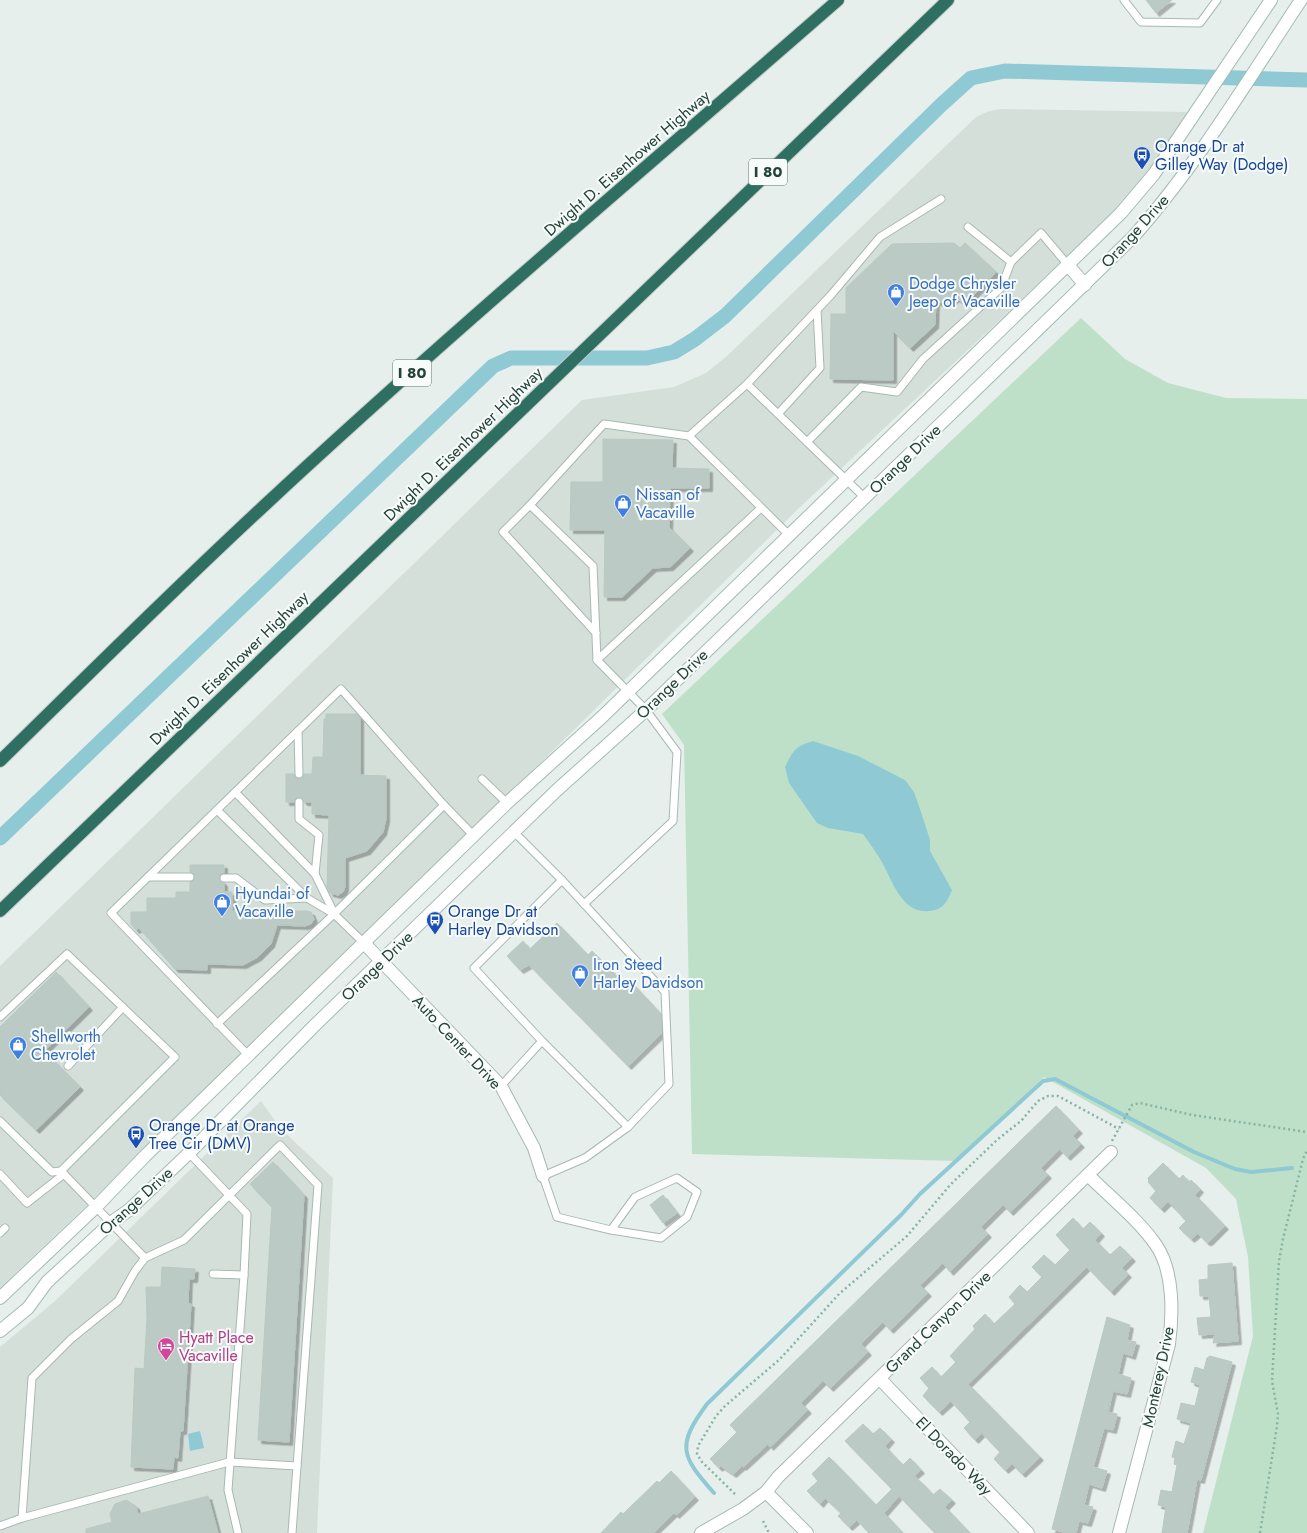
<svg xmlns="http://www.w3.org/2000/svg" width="1307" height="1533" font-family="Jost,sans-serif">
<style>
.built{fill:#d4dfda}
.green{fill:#bfe0c8}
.water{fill:#8ec9d4}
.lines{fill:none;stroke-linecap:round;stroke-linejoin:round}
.stream{stroke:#8ec9d4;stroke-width:4}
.canal{stroke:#8ec9d4;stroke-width:15}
.building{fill:#bbcac4;stroke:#b8c9c2;filter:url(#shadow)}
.lane-casing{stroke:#a8b8b2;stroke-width:9}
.street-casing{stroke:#a8b8b2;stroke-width:14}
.secondary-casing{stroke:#a4bbb3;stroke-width:14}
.highway-casing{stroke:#c2cac8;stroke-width:14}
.path{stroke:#86b3a5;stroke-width:2.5;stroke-dasharray:2 3;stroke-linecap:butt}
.lane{stroke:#fff;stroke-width:7}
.street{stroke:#fff;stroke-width:12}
.secondary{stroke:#fff;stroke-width:12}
.highway{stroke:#2f6f62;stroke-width:12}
.labels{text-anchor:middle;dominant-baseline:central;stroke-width:4;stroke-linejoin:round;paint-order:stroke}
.shield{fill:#f7fbf9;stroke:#637a73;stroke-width:1}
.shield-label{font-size:15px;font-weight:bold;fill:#24423a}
.transit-label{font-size:16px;fill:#164399;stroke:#f7fbf9;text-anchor:start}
.street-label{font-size:16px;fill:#24423a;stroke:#f7fbf9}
.shop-label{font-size:16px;fill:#366cbe;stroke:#f7fbf9;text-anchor:start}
.hotel-label{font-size:16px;fill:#b23c85;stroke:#f7fbf9;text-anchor:start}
</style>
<defs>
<filter id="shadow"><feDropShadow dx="3.5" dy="3.5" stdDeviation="0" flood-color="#0004"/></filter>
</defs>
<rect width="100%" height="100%" fill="#e6efeb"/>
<!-- built -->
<g class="built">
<path d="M1001,109L1190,112L1161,164L1067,257L797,510L232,1067L0,1288V966L582,400L674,387L706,373L727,356L976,117L989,111Z"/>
<path d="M261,1101L281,1129L333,1178L317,1533H0V1347L55,1301Z"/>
</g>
<!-- green -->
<path class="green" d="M1081,318L1125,359L1168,383L1226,398L1307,399V1533H1203L1253,1336L1248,1257L1236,1199L1206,1168L1044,1077L956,1161L692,1154L684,745L662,714Z"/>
<!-- water -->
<g class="water">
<path d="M813,741L858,756L905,780L914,792L920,809L930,840V851L952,890C947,902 943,910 929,911C903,914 893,883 883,864C877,853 870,844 863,834L828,828L817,823L789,783L785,767C793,751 795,746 813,741Z"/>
<path d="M200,1431L204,1448L190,1451L188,1434Z"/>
</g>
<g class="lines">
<!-- stream -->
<path class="stream" d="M714,1493C681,1456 676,1446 707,1404L901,1215L920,1194L1043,1081L1055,1079L1194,1152L1235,1169L1251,1172L1292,1168"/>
<!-- canal -->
<path class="canal" d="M0,838L493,366L511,358H647L674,352L695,339L725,316L941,105L971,78L1005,71L1307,80"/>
</g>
<!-- building -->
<g class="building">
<path d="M1146,0H1172L1156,13Z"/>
<path d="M954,243L960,248L965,243L996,272L965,304L956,298L951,303L936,302L935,325L910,348L893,331V380L830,379L831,314H846V288L892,244Z"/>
<path d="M603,439L673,440L672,468L709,469V488H670L669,527L690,548L670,567L653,568L622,597H604L605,530H570L571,482H603Z"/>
<path d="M326,714H357L360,718V775L386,776V819L383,832L367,851L345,858V887L343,892L338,895L330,893L327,887L329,815L312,814V802H304L301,798H296L294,802H286V774H294L295,777L299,779L302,778L304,774H312L313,757H323L324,719H326Z"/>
<path d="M190,865H224V873L220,875L219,878L224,883V892H232V911H307L311,912L314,919L311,924L305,926L277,925L271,944L258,957L243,965L207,964V970L175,969L139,928L136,930L131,924V912H147V898H176V892H190V882L195,877L194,874L190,872Z"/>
<path d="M557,923L588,955L592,951L628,987L632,983L661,1014V1034L628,1066L529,965L520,970L507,956L523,941L530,949Z"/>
<path d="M56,972L89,1007L44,1051L80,1087L36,1130L0,1095V1027Z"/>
<path d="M1056,1106L1079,1130L1073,1136L1081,1144L1067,1157L1060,1149L1041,1168L1048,1175L1010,1212L1003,1205L981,1227L988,1234L950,1272L943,1263L920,1285L928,1293L890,1330L883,1322L861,1344L868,1352L830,1388L823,1381L801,1403L808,1410L770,1447L768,1444L743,1467L742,1466L733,1474L721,1466L719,1468L710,1459L737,1432L730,1425Z"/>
<path d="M273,1162L304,1195L289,1442L258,1440L272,1207L250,1184Z"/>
<path d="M1163,1163L1179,1179L1183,1175L1189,1182L1191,1180L1200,1189L1195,1195L1225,1226L1209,1242H1206L1198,1233L1191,1239L1179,1228L1186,1221L1177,1211L1168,1202L1161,1209L1150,1198L1156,1191L1148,1182L1149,1181L1148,1178Z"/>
<path d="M663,1195L677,1213L663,1223L650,1205Z"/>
<path d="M1073,1218L1083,1229L1090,1222L1101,1233L1095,1240L1110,1255L1120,1246L1132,1258L1122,1268L1128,1274L1111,1292L1087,1267L968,1384L1040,1457L1022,1474L1012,1464L1005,1470L994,1459L1000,1452L982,1433L975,1440L964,1428L970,1422L951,1401L939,1412L923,1396L929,1388L920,1378L932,1367L941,1377L956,1362L950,1356L975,1329L973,1326L985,1314L994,1324L1015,1304L1009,1297L1020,1285L1027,1292L1042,1277L1032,1267L1044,1255L1055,1265L1070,1250L1056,1235Z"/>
<path d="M1232,1263L1238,1341L1213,1343L1215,1334L1199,1335L1197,1318L1211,1317L1209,1296H1200L1199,1280L1208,1279V1265Z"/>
<path d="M162,1267L195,1269L194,1279H189L188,1303L191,1304L183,1431H180L178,1458L174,1457L173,1469L131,1467L135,1368L144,1369L147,1319L146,1287H161Z"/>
<path d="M1107,1317L1130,1325L1127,1340L1136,1342L1132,1356L1123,1353L1118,1374L1131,1378L1127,1394L1113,1391L1108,1412L1117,1414L1113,1430L1104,1428L1093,1467L1107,1471L1102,1488L1089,1484L1084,1505L1093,1507L1088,1523L1079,1521L1076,1533H1068L1052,1529Z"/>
<path d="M1210,1356L1232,1362L1201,1480L1197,1479L1187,1533H1162L1166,1507L1158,1505L1161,1490L1172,1492L1177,1465L1174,1464L1175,1458L1172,1457L1176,1441L1184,1444L1191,1423L1177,1419L1181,1403L1195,1406L1200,1385L1191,1382L1195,1367L1204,1370L1207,1358Z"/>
<path d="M863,1424L873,1434L880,1428L891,1439L885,1446L894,1456L903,1465L910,1458L921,1470L914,1476L924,1485L933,1495L940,1489L952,1500L945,1507L970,1533H935L899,1496L884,1513L903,1533H869L857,1520L849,1527L838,1516L841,1513L825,1498L820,1504L807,1491L818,1481L812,1474L829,1457L876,1505L892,1489L845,1441Z"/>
<path d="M671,1471L695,1497L676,1515L674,1513L653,1533H601L621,1512L623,1514L657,1481L659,1483Z"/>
<path d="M208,1496L218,1533H86V1529L112,1522L110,1514L115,1504L126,1500L136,1506L138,1514Z"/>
</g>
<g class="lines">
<!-- lane casing -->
<g class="lane-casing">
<g id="lane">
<path d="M1124,0L1141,22L1200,23L1217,0"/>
<path d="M941,199L880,237L831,295L747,384L807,442L861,387L897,392L923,359L1001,288L1011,262"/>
<path d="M968,227L1011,262L1041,233L1068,265"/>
<path d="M747,384L689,436L789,535"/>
<path d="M778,414L820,368L817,310"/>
<path d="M807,442L865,498"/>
<path d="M530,505L503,532L596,633"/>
<path d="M597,660L761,508"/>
<path d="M298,731L299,774"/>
<path d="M482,779L507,803"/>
<path d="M235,792L315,874L334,913"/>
<path d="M299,802V819L319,835L315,874"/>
<path d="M217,810L307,898L334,914L363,942"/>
<path d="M514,832L562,880"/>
<path d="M148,877H190"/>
<path d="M224,878H236L265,900L307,898"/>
<path d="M584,904L673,821L677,752L646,710L597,660L593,566L530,505L604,424L689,436"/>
<path d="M0,1017L67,954L175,1057L61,1171L52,1172L0,1121"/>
<path d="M217,1024L334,914L444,805L473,835"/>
<path d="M248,1055L111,913L341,689L444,805"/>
<path d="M68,1066L123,1007"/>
<path d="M501,1086L542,1041L474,968L562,880L665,992L669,1084L628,1127L542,1041"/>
<path d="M189,1153L247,1214L244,1275"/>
<path d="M61,1171L145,1258L184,1240L280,1145L318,1185L292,1533"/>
<path d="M0,1174L27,1203L64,1174"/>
<path d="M611,1230L661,1238L687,1217L697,1192L677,1178L635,1197L611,1230L557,1217L543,1176L585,1158L628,1127"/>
<path d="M0,1233L5,1228"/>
<path d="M145,1258L135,1271L118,1301L71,1339L32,1378L22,1518L229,1462L297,1466"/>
<path d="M213,1274L244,1275L228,1490L238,1533"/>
<path d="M0,1526L22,1518"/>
</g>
</g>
<!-- street casing -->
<g class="street-casing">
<g id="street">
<path d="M1068,265L1085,285"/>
<path d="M363,942L501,1086L534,1148L543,1176"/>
<path d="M1088,1175C1110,1197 1139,1220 1156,1245C1174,1271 1173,1314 1169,1344L1119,1533"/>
<path d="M880,1379L1028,1533"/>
<path d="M766,1492L807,1533"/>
<path d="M701,1533L743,1509L766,1492L778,1477L1111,1152"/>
</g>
</g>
<!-- secondary casing -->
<g class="secondary-casing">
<g id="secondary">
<path d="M0,1298L96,1207L145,1156L507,803L602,717L1121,213L1154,174L1271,0"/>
<path d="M0,1331L28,1308L47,1282L112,1222L129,1210L189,1153L313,1027L557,790L646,710L1133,237C1197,165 1248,80 1301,0"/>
</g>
</g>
<!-- highway casing -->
<g class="highway-casing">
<g id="highway">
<path d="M0,761C88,675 175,588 266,504C452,331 647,167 838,0"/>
<path d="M0,911L948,0"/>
</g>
</g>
<!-- path -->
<g class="path">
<path d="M1112,1141L1132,1105L1140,1103L1192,1115L1307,1132"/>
<path d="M735,1494L702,1462L697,1454L698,1446L716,1416L725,1406L780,1359L839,1294L907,1236L951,1184L998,1139L1021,1121L1038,1101L1048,1096H1058L1119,1129"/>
<path d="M763,1521L769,1533"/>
<path d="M1260,1533L1277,1426L1278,1414L1272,1381L1279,1261L1283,1239L1303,1159L1307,1150"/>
</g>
<!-- lane -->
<use href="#lane" class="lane"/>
<!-- street -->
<use href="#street" class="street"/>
<!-- secondary -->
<use href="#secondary" class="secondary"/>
<!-- highway -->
<use href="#highway" class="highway"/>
</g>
<!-- icons -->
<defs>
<g id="bus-pin" transform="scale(0.9)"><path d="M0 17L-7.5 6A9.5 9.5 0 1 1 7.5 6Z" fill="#1a4fb4" stroke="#f7fbf9"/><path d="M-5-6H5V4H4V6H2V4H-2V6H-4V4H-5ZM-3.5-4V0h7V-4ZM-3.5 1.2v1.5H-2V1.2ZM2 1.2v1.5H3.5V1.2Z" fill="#fff"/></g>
<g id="shop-pin" transform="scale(0.9)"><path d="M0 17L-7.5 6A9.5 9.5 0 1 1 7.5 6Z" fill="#3f7fe0" stroke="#f7fbf9"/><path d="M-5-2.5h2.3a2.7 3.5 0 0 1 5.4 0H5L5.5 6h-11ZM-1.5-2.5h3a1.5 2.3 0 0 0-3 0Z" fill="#fff"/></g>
<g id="hotel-pin" transform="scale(0.9)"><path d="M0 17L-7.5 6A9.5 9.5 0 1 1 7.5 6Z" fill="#d1479c" stroke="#f7fbf9"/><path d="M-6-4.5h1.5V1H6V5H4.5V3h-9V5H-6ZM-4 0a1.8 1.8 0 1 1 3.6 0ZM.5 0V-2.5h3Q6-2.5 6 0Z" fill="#fff"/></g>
</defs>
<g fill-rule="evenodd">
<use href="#bus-pin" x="1142" y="155"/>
<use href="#shop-pin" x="896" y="292"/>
<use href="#shop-pin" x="623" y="503"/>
<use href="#shop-pin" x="222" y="902"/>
<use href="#bus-pin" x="435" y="920"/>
<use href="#shop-pin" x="580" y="973"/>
<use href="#shop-pin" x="18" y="1045"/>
<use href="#bus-pin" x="136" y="1134"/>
<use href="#hotel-pin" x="166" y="1346"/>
</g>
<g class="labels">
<!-- shield labels -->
<g class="shield">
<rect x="749" y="159" width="38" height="26" rx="3"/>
<rect x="393" y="360" width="38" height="26" rx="3"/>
</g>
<g class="shield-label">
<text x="768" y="172">I 80</text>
<text x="412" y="373">I 80</text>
</g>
<!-- transit labels -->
<g class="transit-label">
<text x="1155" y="146">Orange Dr at<tspan x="1155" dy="18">Gilley Way (Dodge)</tspan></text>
<text x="448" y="911">Orange Dr at<tspan x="448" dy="18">Harley Davidson</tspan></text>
<text x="149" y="1125">Orange Dr at Orange<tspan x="149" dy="18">Tree Cir (DMV)</tspan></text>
</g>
<!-- street labels -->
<g class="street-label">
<text transform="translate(627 163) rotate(-41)">Dwight D. Eisenhower Highway</text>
<text transform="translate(1135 231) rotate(-48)">Orange Drive</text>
<text transform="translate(463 444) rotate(-44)">Dwight D. Eisenhower Highway</text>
<text transform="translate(905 459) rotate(-44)">Orange Drive</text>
<text transform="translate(229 668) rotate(-44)">Dwight D. Eisenhower Highway</text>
<text transform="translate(672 684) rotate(-44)">Orange Drive</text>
<text transform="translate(377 966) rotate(-44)">Orange Drive</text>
<text transform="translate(457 1042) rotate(47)">Auto Center Drive</text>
<text transform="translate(136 1201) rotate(-42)">Orange Drive</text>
<text transform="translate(938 1322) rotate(-44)">Grand Canyon Drive</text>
<text transform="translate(1158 1377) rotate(-78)">Monterey Drive</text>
<text transform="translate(954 1456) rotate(46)">El Dorado Way</text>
</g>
<!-- shop labels -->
<g class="shop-label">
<text x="909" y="283">Dodge Chrysler<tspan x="909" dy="18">Jeep of Vacaville</tspan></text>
<text x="636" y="494">Nissan of<tspan x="636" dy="18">Vacaville</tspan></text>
<text x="235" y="893">Hyundai of<tspan x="235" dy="18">Vacaville</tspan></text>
<text x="593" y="964">Iron Steed<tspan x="593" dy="18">Harley Davidson</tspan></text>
<text x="31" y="1036">Shellworth<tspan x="31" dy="18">Chevrolet</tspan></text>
</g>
<!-- hotel labels -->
<g class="hotel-label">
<text x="179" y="1337">Hyatt Place<tspan x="179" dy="18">Vacaville</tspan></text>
</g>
</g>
</svg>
